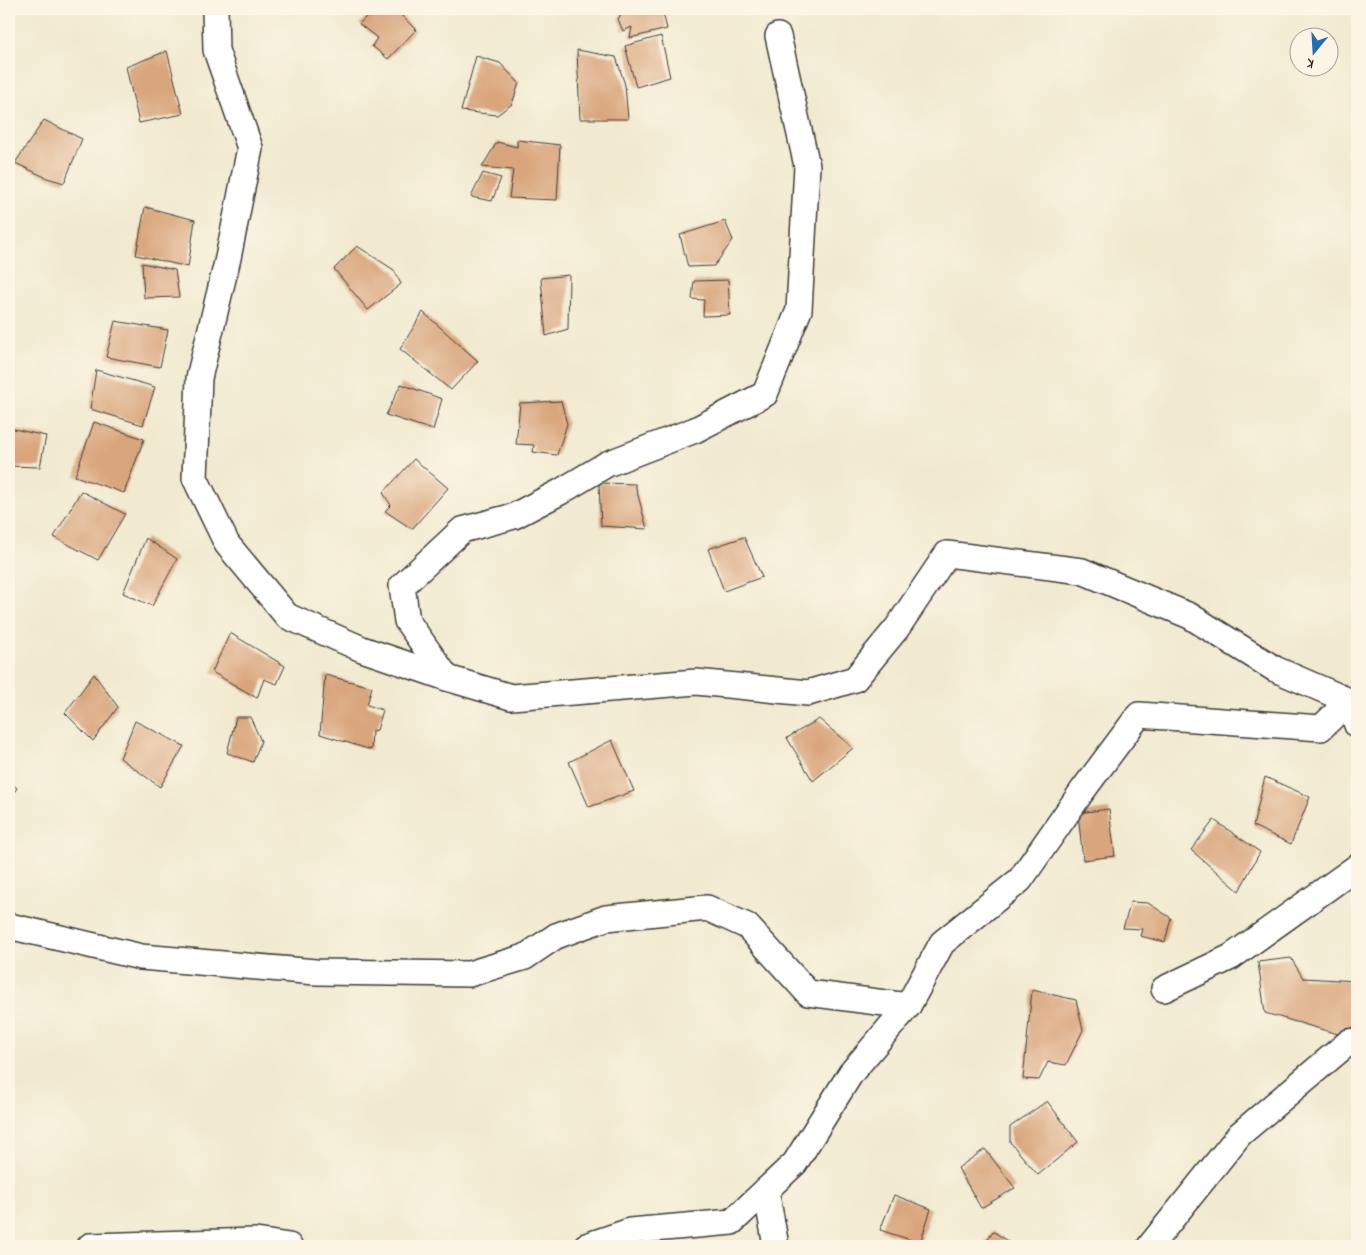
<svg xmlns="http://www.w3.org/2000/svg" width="1366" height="1255" font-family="'Indie Flower',sans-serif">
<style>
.building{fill:#d9a57c}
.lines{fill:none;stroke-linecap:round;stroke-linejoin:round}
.minor-casing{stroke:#3c3b37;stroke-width:28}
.minor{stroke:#fff;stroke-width:25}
</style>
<rect width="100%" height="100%" fill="#fcf5e5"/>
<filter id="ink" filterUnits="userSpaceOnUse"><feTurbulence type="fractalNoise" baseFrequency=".02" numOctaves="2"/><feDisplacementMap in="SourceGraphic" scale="10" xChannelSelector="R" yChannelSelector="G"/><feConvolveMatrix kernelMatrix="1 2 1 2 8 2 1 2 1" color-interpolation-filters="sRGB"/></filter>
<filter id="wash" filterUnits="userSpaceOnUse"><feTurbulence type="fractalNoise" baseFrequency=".0096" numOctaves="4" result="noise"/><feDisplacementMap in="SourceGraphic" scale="20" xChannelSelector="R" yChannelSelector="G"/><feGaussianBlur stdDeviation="1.12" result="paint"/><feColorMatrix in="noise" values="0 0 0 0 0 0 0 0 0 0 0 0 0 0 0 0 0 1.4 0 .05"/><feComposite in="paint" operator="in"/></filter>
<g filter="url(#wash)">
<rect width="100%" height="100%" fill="#f1ead0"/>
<g id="blocks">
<!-- building -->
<g class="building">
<path d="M374,9H395L416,30L388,59L372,46L377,38L359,24Z"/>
<path d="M623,9H662L667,29L630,38L632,27L623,31L618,19L623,11Z"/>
<path d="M661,36L670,77L636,87L625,46Z"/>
<path d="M577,50L616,57L625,85L628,119H580Z"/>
<path d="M167,51L183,114L139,123L126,67Z"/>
<path d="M476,56L500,63L519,83L512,104L497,115L461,111Z"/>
<path d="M44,120L82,139L64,183L47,178L15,163Z"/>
<path d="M517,140L560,145L557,200L509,198L513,170L482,167L497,142L517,147Z"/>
<path d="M483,173L501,178L492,201L471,197Z"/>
<path d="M145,207L195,220L188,267L136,255Z"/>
<path d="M725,221L733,240L714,266L688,267L680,235Z"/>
<path d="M357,246L394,270L401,284L368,310L334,269Z"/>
<path d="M142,263L175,270L179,297L144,298Z"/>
<path d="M569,275L568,329L546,336L541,278Z"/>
<path d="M728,280L730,315L703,316L704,300L692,299L694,281Z"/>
<path d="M423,312L478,361L451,390L400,349Z"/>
<path d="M115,321L168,330L160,367L106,357Z"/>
<path d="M96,370L155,387L143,425L90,409Z"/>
<path d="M401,384L442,399L433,430L386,415Z"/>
<path d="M561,401L567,424L557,455L533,452L534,445L516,444L520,403Z"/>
<path d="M94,422L144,439L124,493L75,476Z"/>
<path d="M9,428L46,436L40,467L9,466Z"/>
<path d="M414,459L448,488L412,529L385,511L391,505L383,493Z"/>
<path d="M599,483L635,484L647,529L601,526Z"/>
<path d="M81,491L125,514L98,560L54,537Z"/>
<path d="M744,537L762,577L724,591L708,549Z"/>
<path d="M146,538L177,559L152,606L123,593Z"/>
<path d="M230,633L285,666L277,684L264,679L257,698L212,672Z"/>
<path d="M94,674L118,707L93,741L65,713Z"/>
<path d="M325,675L372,687L367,705L383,710L377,730L372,731L371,750L320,734Z"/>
<path d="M236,717H250L261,741L253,762L227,753Z"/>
<path d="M819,719L853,748L813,781L787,738Z"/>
<path d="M135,721L184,746L160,787L120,758Z"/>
<path d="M612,740L634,791L589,807L569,762Z"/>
<path d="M1265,777L1310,797L1291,844L1253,826Z"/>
<path d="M9,781L17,788L9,800Z"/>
<path d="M1109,809L1115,856L1083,860L1078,813Z"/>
<path d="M1214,820L1260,852L1239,891L1191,850Z"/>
<path d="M1131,902L1148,903L1171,918L1165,942L1140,936L1142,929L1123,928Z"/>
<path d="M1291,958L1303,978L1357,981V1026L1338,1034L1265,1013L1258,962Z"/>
<path d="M1032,990L1076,1000L1083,1030L1066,1065L1048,1062L1039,1080L1023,1079Z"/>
<path d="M1047,1101L1078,1142L1038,1175L1010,1142V1127Z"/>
<path d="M985,1149L1015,1188L981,1208L958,1168Z"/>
<path d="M894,1195L931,1209L920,1243L880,1230Z"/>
<path d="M993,1231L1014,1246H983Z"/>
</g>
</g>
</g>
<g filter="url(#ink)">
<use href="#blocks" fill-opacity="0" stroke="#3c3b37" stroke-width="1"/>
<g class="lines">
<!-- minor casing -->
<g class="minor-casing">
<g id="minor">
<path d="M215,9L216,50L250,148L228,258L199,378L195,478L227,544L287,616L362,649L447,678L511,697L696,682L808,693L855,679L897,628L947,554L1082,571L1190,616L1275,669L1349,701L1357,725"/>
<path d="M447,678L407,621L402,586L462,530L514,516L560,492L607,464L695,430L765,394L799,310L807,166L778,36"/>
<path d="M9,926L141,957L316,972L469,974L525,957L556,936L606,918L707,908L747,926L808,993L908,1006"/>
<path d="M1164,989L1231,957L1357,867"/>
<path d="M766,1190L776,1246"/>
<path d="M90,1246L256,1241L289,1246"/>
<path d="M586,1246L630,1231L732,1222L795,1163L851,1073L908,1006L942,943L1020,880L1083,790L1139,715L1321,728L1349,701"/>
<path d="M1150,1246L1240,1134L1349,1042L1357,1041"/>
</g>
</g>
<!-- minor -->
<use href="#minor" class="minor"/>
</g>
</g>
<!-- margin -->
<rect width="1366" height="1255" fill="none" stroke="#fcf5e5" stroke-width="30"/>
<!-- north arrow -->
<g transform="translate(1314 52) rotate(198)"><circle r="24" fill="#fcf5e5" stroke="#a29e95"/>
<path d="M0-4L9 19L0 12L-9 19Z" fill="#1f6fb2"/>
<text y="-8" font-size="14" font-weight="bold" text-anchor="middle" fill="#1c1c1c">K</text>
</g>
</svg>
